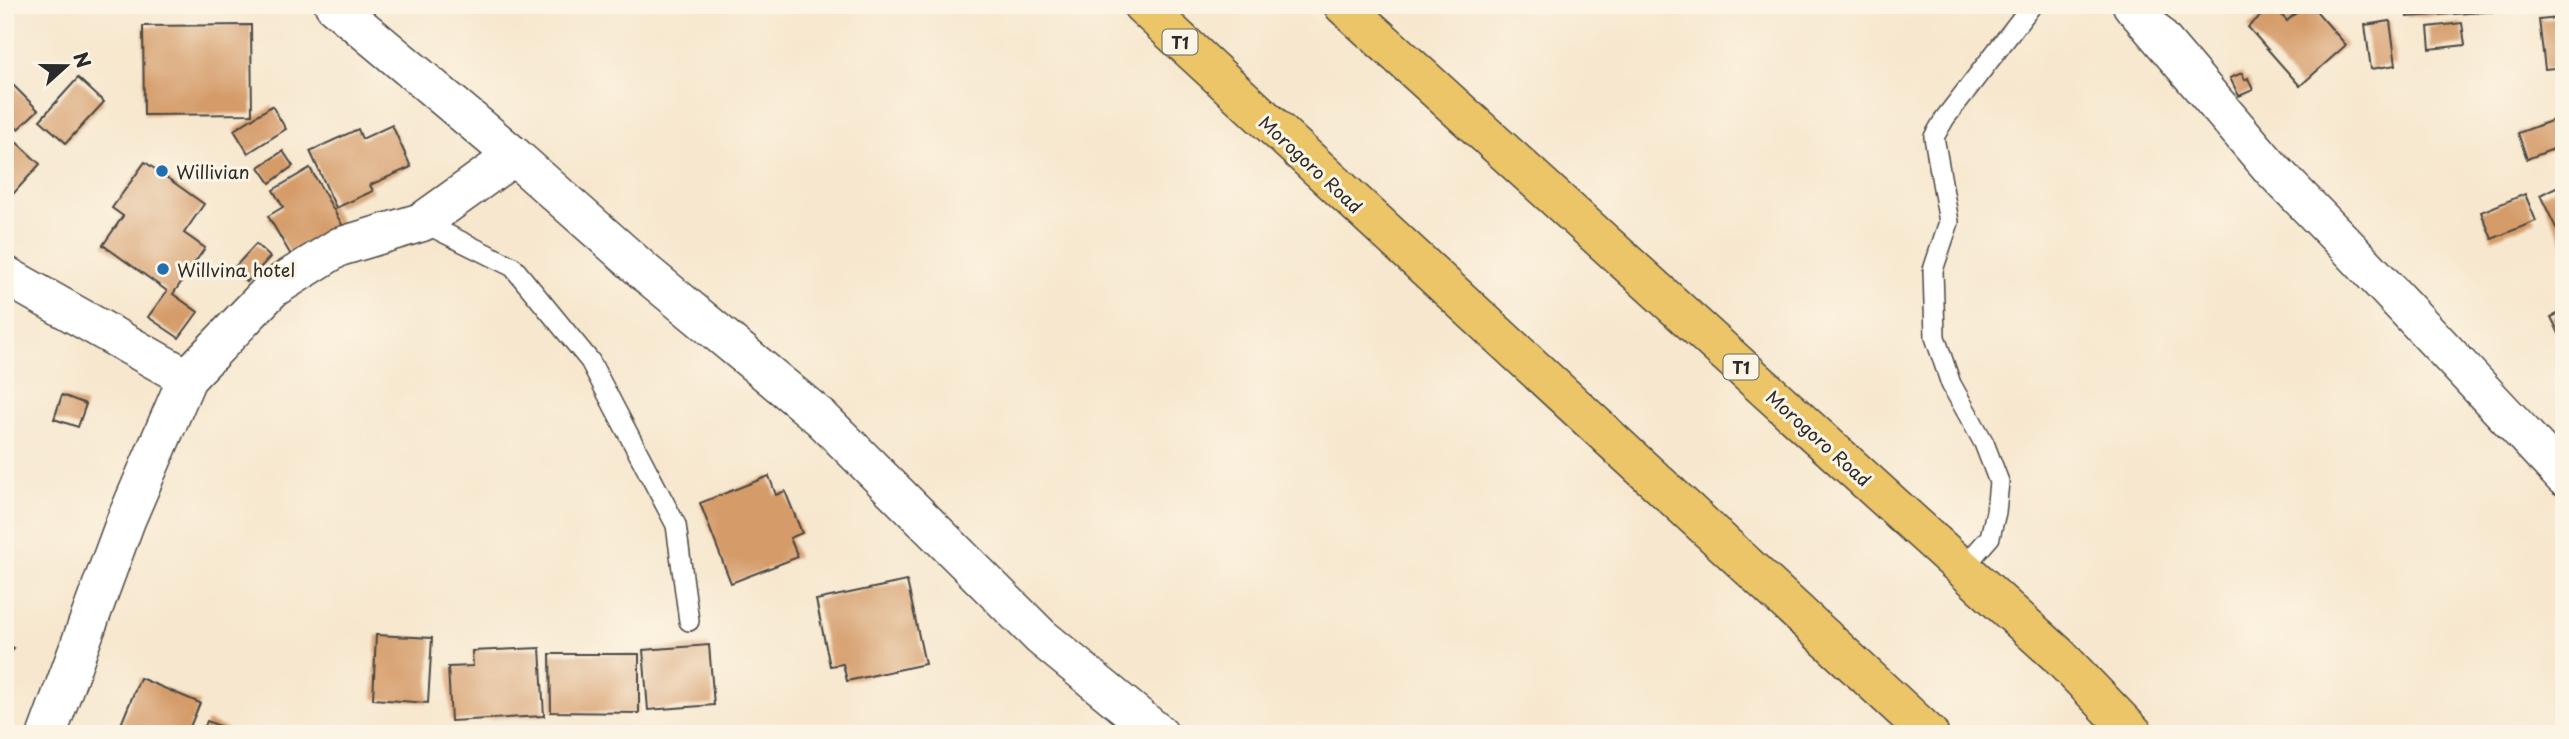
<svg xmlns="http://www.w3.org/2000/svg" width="2569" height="739" font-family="'Playpen Sans',sans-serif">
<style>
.building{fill:#d59c6a}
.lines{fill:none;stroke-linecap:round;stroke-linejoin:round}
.service-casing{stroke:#4a4743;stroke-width:22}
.minor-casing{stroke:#4a4743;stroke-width:41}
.trunk-casing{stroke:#4a4743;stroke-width:41}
.service{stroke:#fff;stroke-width:19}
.minor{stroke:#fff;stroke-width:38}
.trunk{stroke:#ecc569;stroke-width:38}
.poi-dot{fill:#1f6fb2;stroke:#fcf5e5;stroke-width:2.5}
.labels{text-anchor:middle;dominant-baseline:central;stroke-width:6;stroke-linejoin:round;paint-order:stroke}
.shield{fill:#fcf5e5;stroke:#6a6863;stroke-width:2}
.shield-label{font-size:16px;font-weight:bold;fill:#2b2b2b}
.street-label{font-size:18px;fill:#2b2b2b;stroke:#fcf5e5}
.poi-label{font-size:18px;fill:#2b2b2b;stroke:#fcf5e5;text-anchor:start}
</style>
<rect width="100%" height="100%" fill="#fcf5e5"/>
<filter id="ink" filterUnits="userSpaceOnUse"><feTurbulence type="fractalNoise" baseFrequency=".0143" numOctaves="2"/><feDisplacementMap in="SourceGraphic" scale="14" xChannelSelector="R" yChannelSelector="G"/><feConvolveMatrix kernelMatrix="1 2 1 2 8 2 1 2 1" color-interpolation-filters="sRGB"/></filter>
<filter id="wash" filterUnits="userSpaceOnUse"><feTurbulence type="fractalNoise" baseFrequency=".00686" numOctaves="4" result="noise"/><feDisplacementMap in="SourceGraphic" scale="28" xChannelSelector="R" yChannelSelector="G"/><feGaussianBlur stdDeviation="1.57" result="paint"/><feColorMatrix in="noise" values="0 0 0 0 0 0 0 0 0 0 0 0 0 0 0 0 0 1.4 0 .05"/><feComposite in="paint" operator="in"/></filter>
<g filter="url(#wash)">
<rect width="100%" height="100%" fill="#f7e7ce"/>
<g id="blocks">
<!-- building -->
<g class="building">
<path d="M2273,5L2287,21L2305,5H2311L2346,45L2300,86L2248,27Z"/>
<path d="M2356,5H2375L2359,12Z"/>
<path d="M2406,5H2500V11L2407,17Z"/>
<path d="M2559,18L2564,67L2545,69L2539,20Z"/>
<path d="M2390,21L2396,65L2371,69L2365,25Z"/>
<path d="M2462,23L2465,45L2430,49L2428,27Z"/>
<path d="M251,25L252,114L144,115L143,26Z"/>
<path d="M2242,73L2245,80L2248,78L2253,90L2239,96L2230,78Z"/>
<path d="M78,78L104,102L66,143L40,120Z"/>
<path d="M10,82L38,110L18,129L5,116V87Z"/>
<path d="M272,106L286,129L248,153L234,130Z"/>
<path d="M2562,117L2564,145L2527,159L2518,133Z"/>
<path d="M392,125L411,167L370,185L373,191L336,208L310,151L358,129L362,139Z"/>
<path d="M14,140L40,164L5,203V149Z"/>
<path d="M283,151L293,166L270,183L259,167Z"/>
<path d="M145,162L204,204L184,233L205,248L173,294L198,312L179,338L148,317L167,291L103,245L123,216L112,208Z"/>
<path d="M310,168L344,228L292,257L268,216L283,207L273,190Z"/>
<path d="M2564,183V244L2540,195Z"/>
<path d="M2525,194L2536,221L2492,239L2481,212Z"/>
<path d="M256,244L270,257L247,282L233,269Z"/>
<path d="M2564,311V344L2551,317Z"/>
<path d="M62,395L86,404L78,427L54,419Z"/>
<path d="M769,476L776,495L785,491L802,533L790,538L798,557L731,583L700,503Z"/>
<path d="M907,581L925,664L847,681L843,664L830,666L816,600Z"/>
<path d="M376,635L432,638L428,703L373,699Z"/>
<path d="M5,643L14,648L5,664Z"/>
<path d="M709,645L714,705L648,710L643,650Z"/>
<path d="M540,648L544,716L451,721L448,667L473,666L472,651Z"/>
<path d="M550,654H639V713L551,712Z"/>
<path d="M140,678L200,703L187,734H117Z"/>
<path d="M207,721L240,734H202Z"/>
<path d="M361,727L388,732V734H360Z"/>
<rect x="532" y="731" width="27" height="3"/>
</g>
</g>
</g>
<g filter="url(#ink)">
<use href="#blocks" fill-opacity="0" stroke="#4a4743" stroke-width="2"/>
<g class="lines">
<!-- service casing -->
<g class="service-casing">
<g id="service">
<path d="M422,222L513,267L590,361L676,525L689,621"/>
<path d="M1963,568L1990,537L1996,512L1999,482L1984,443L1951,384L1935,337L1933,270L1949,222L1934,137L1945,118L2032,5"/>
</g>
</g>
<!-- minor casing -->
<g class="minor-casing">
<g id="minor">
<path d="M334,5L514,156L647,274L821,418L1041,637L1159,734"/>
<path d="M2132,5L2271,168L2348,247L2564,477"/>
<path d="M5,275L187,378"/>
<path d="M47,734L126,520L187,378L272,289L339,247L422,222L514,156"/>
</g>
</g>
<!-- trunk casing -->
<g class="trunk-casing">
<g id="trunk">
<path d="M1142,5L1929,734"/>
<path d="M1343,5L2058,655L2134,734"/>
</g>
</g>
<!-- service -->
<use href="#service" class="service"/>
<!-- minor -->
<use href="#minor" class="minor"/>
<!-- trunk -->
<use href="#trunk" class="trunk"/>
</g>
</g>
<!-- markers -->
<g class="poi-dot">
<circle cx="162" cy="171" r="7"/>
<circle cx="163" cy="269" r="7"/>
</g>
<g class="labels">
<!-- shield labels -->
<g class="shield">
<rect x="1162.5" y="29.5" width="35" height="25" rx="5"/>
<rect x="1723.5" y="354.5" width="35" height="25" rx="5"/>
</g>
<g class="shield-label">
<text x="1180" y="42">T1</text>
<text x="1741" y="367">T1</text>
</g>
<!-- street labels -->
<g class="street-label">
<text transform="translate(1311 164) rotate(43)">Morogoro Road</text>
<text transform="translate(1819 438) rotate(42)">Morogoro Road</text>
</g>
<!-- poi labels -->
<g class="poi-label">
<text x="176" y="171">Willivian</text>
<text x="177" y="269">Willvina hotel</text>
</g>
</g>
<!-- margin -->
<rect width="2569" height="739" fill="none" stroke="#fcf5e5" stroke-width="28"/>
<!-- north arrow -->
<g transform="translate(66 66) rotate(69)" stroke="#fcf5e5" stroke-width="5" paint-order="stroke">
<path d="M0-5L12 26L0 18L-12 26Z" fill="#2b2b2b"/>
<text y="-10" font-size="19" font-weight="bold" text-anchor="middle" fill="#2b2b2b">N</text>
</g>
</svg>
